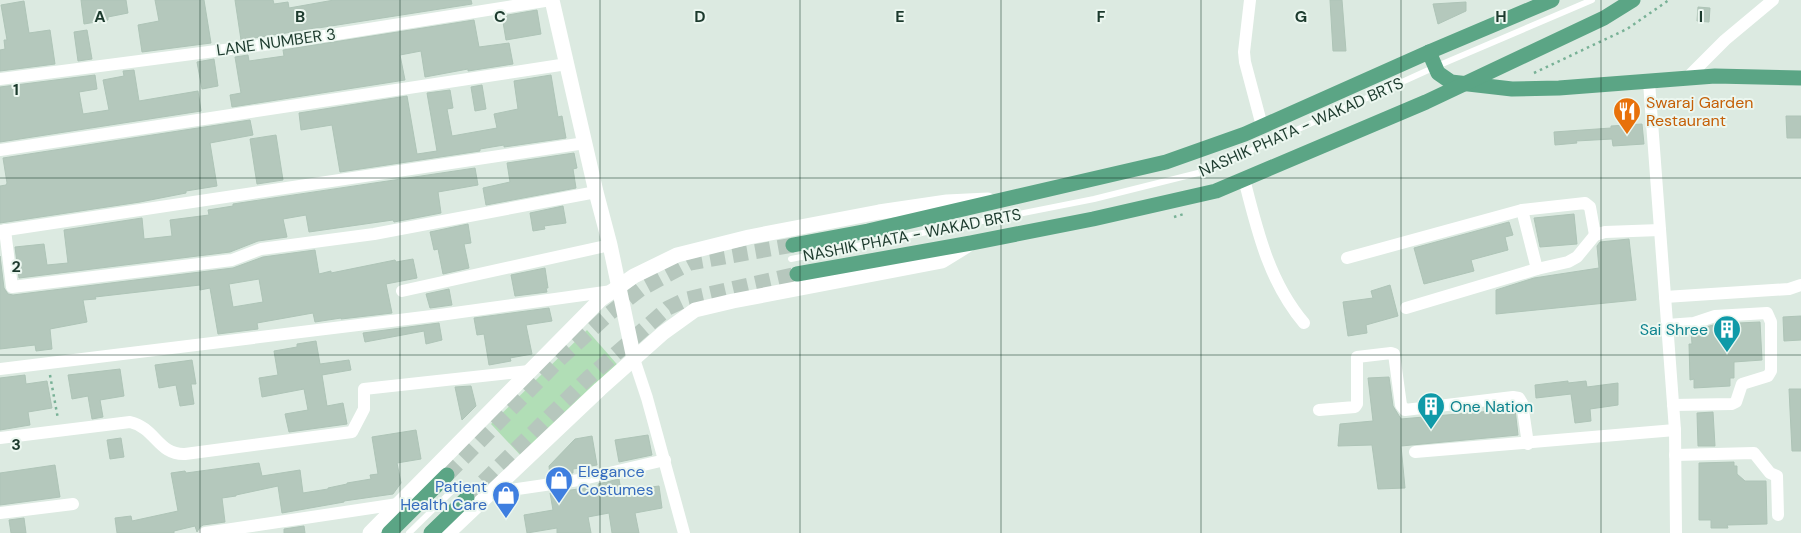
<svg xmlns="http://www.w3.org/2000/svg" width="1801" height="533" font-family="'DM Sans',sans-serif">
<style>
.green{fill:#b1deb6}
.building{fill:#b4c8bc;stroke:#aec4b7;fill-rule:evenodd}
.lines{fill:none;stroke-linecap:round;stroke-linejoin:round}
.primary-tunnel{stroke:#b6c7bd;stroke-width:15;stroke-dasharray:15 8;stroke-linecap:butt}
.path{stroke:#78b196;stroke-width:2.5;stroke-dasharray:2.5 4;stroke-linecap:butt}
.service{stroke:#fff;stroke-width:6}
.minor{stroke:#fff;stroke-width:12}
.tertiary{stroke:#fff;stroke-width:15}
.secondary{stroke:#fff;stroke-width:15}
.primary{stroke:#5ba585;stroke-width:15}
.grid{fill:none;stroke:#1c3a2d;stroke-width:1;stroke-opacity:0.55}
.labels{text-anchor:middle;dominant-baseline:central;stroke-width:4;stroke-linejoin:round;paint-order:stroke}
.street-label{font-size:16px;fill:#1c3a2d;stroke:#ecf7f0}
.food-label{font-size:16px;fill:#c56008;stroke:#ecf7f0;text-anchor:start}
.culture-label{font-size:16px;fill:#0d838f;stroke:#ecf7f0;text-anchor:end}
.shop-label{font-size:16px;fill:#366cbe;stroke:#ecf7f0;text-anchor:start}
.grid-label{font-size:16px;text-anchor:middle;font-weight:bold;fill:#1c3a2d;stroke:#ecf7f0;stroke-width:4;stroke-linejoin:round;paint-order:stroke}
</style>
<rect width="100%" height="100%" fill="#dceae1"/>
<!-- green -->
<path class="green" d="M587,330L622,370L523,458L491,424Z"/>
<!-- building -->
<g class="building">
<path d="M81,0H126L128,13L108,17V20L84,24Z"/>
<path d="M155,0H204L211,43L142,52L138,25L159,21Z"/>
<path d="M235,0H273L274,4L288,2L289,8L334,0H471L472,4L241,40Z"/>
<path d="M1330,0H1342L1346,51H1333Z"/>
<path d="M24,1L29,33L50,30L55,64L0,71V50L5,49L4,40H7L1,5Z"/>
<path d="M1466,2V11L1438,24L1433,4Z"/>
<path d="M1698,7L1710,8L1709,22L1697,21Z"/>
<path d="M537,10L541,34L506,40L502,16Z"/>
<path d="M474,20L479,47L509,43L513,64L468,71V69L425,77L421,51L400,55L405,80L232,107L230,95L241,93L235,57L248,55L249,61L284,56L283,50Z"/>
<path d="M87,30L92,59L78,61L74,32Z"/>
<path d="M214,59L218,86L202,89L197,62Z"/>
<path d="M134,70L139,101L198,91L201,111L0,142V87L95,75L97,89L79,92L83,114L109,110L103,80L124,76L123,71Z"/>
<path d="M551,75L558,117L562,116L566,138L504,147V145L480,149V151L340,172L332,125L301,130L299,113L407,96L417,154L437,151L427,93L450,90L453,108L447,109L452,136L497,128L494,114L518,109L514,81Z"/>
<path d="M482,85L486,109L475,111L471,87Z"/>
<path d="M1786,116H1801V138H1787Z"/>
<path d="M250,120L253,135L210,143L217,186L186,191V193L140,202L0,223V186L6,185L7,183L3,158Z"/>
<path d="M1642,124L1644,144L1613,146L1612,139L1576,141L1577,143L1555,145L1554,132L1611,128V126Z"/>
<path d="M276,135L283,180L257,184L250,139Z"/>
<path d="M574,153L577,168L573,169L576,188L486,205L483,188L510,182L507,163Z"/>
<path d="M475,168L478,185L438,192L441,213L394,222L393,220L309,232L306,215L283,219L287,237L258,241L230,252L19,278L15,247L44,244L47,265L68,263L64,230L142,218L144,239L172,236L170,220L209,215L208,210L233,206V204Z"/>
<path d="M563,206L566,223L544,226L545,229L533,231L530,213Z"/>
<path d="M1574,214L1577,244L1540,247L1534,218Z"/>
<path d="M1509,222L1513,235L1505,237L1508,250L1471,260L1474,271L1424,284L1414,248Z"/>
<path d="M468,224L471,243L464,244L469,268L443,274L438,249L434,250L430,232Z"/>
<path d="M1629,239L1636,300L1496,314V290L1534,278L1599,268L1597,246L1600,242Z"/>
<path d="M315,250L319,274L331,271V273L395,260L396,262L413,259L417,278L386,284L392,313L341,319V318L315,322L313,313L257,323L258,329L218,334L210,288L200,290V285L95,297L96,299L83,300L87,322L50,329L52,349L36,351L35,345L0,349V256L4,288L8,294L13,295L233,268L263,257ZM259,279L263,302L233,307L229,284Z"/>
<path d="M545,268L548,288H546L547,292L515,296L511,275Z"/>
<path d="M1390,285L1398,316L1366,325L1367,333L1348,336L1343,302L1373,298L1371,291Z"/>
<path d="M449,289L452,305L430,308L426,294Z"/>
<path d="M549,308L552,321L526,325L532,354L510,358L511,361L489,365L484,334L477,335L474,318Z"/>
<path d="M1801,316V340L1784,341L1783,317Z"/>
<path d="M1760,322L1762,360L1734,362V378H1730V386L1694,388V379L1690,380L1689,344H1692L1691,331L1717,324Z"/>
<path d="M439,323L442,340L426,344L424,331L365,342L363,333Z"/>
<path d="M316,341L320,364L349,360L351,370L322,375L327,406L343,403L347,424L289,432L285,414L308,410L304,389L262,397L259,378L278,375L274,351L297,347V344Z"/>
<path d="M192,360L196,384H191L194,404L180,406L176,385L159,388L155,365Z"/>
<path d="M120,369L124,396L100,400L103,417L92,419L88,396L72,399L68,375Z"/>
<path d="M25,375L26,384L47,381L52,408L28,412L30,425L0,430V378Z"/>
<path d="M1389,377L1393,406L1401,419L1515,409L1518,435L1401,446L1405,488L1378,489L1372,445L1338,446L1340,424L1373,421L1368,378Z"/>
<path d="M1568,381V383L1586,381L1587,387L1618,383V405L1590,409L1591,421L1575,423L1571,394L1536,398L1535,385Z"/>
<path d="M471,386L476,406L462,420L455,387Z"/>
<path d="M1789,389H1801V451H1792Z"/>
<path d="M1713,412L1715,446H1698L1697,413Z"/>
<path d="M416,430L421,459L397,463L401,483L393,494L344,501V502L282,513L278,486L236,495V496L222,498L225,522L203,525L200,527L197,532L195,526L174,531V533H117L115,518L131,516L132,521L178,511L171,473L185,471L186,473L259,463L262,476L300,470L303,493L328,489V488L347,484V483L371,479L370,475L378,474L372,437Z"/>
<path d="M648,435L652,455L619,462L615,440Z"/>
<path d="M592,436L597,465L573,469V473L550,476L549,466L575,439Z"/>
<path d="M121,438L124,457L110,459L107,440Z"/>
<path d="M1734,462V466H1737V474L1745,481H1766L1767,524L1727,525L1728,528H1711V520H1699V463Z"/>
<path d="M55,465L60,497L0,505V473Z"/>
<path d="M619,479L621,491L659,486L662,508L635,513L639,533H612L609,513L588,517L591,533H557V528L527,533L524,515L553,510L550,493L599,486L598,484Z"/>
<path d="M24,518L26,533H11L9,520Z"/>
<path d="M304,526L305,533H284V529Z"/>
</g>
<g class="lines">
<!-- primary-tunnel -->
<g class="primary-tunnel">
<path d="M447,475L560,359L610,313L641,289L690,263L793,245"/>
<path d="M467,498L588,378L668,308L687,299L797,274"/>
</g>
<!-- path -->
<g class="path">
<path d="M1534,73L1627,29L1669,0"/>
<path d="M1174,217L1184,214"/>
<path d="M50,375L58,419"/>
</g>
<!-- service -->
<g class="service">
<path d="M791,259L1094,199L1206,171L1435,67L1592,0"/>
<path d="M409,533L456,487"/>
</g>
<!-- minor -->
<g class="minor">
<path d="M1250,0L1244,52L1245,62L1262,126"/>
<path d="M0,79L293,41L551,0"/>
<path d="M1686,79L1725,40L1773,0"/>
<path d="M1649,82L1675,430L1676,533"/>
<path d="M0,150L567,64"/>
<path d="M1244,179C1257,230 1269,282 1304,323"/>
<path d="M1522,210L1537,269"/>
<path d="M5,230L12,287L232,260L261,249L374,234L596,192"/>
<path d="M0,231L585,143"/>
<path d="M1347,258L1522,210L1585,203L1590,207L1595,235"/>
<path d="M402,291L610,245"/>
<path d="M1665,297L1789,289L1801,285"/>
<path d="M1406,308L1537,269L1568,262L1577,257L1595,235L1605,232L1660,230"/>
<path d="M1667,325L1694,323L1715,316L1767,313L1771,322V371L1768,376L1742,384L1736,402L1732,404L1673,405"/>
<path d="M634,359L647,398L684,533"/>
<path d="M0,369L440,315L612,291"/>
<path d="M1319,410L1355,407L1357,404V357L1391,353L1394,354L1401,405L1405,410L1513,397L1519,398L1522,403L1528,444"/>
<path d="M0,438L130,422C156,428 158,455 185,454L352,432L364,409V389L529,371"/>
<path d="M1415,452L1675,430"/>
<path d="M1675,455L1754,453L1770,473L1777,476L1778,515"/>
<path d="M490,493L579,480L665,460"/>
<path d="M0,513L73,504"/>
<path d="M205,533L398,504"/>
</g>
<!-- tertiary -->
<path class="tertiary" d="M552,0L596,192L610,245L634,359"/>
<!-- secondary -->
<g class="secondary">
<path d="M370,533L601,299L634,276L677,255L749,237L879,212L947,202L988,200"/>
<path d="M448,533L600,389L663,333L695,310L733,301L942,261L971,243"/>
</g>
<!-- primary -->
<g class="primary">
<path d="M1429,52L1438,73L1451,82L1512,89L1559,88L1715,76L1801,78"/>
<path d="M793,245L868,231L1166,162L1245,134L1429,52L1552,0"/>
<path d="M797,274L971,243L1093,219L1216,191L1426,102L1604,18L1633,0"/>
<path d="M389,533L447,475"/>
<path d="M431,533L467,498"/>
</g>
</g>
<!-- grid -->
<path class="grid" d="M200,0V533M400,0V533M600,0V533M800,0V533M1001,0V533M1201,0V533M1401,0V533M1601,0V533M0,178H1801M0,355H1801"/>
<!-- icons -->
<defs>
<g id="restaurant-pin" transform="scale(1.4375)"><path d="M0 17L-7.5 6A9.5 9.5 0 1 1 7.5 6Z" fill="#e8710a" stroke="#ecf7f0"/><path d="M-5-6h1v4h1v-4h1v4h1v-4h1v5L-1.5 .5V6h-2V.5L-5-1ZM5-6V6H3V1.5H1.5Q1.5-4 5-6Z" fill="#fff"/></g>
<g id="building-pin" transform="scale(1.4375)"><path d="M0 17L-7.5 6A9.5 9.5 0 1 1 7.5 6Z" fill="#0f9aa8" stroke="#ecf7f0"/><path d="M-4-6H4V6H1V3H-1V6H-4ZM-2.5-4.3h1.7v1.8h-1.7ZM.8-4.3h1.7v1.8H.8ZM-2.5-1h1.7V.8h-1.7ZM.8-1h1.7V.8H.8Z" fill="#fff"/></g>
<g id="shop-pin" transform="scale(1.4375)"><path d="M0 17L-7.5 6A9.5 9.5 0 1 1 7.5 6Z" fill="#3f7fe0" stroke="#ecf7f0"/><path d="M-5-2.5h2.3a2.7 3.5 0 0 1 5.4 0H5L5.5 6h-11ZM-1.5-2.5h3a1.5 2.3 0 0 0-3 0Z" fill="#fff"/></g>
</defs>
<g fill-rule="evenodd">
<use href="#restaurant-pin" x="1627" y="111"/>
<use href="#building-pin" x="1727" y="329"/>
<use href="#building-pin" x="1431" y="406"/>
<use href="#shop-pin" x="559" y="480"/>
<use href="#shop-pin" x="506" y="495"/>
</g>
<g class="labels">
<!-- street labels -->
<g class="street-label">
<text transform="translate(276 42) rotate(-8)">LANE NUMBER 3</text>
<text transform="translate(1301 127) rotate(-24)">NASHIK PHATA - WAKAD BRTS</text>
<text transform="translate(912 235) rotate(-11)">NASHIK PHATA - WAKAD BRTS</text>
</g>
<!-- food labels -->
<g class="food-label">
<text x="1646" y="102">Swaraj Garden<tspan x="1646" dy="18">Restaurant</tspan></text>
</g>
<!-- culture labels -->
<g class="culture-label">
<text x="1708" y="329">Sai Shree</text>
<text x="1450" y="406" text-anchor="start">One Nation</text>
</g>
<!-- shop labels -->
<g class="shop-label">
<text x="578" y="471">Elegance<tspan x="578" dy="18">Costumes</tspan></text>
<text x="487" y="486" text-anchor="end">Patient<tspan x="487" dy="18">Health Care</tspan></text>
</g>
</g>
<g class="grid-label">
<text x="100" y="22">A</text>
<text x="300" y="22">B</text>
<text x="500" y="22">C</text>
<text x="700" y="22">D</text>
<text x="900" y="22">E</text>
<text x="1101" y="22">F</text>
<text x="1301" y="22">G</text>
<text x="1501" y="22">H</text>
<text x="1701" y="22">I</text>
<text x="16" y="95">1</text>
<text x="16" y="272">2</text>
<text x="16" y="450">3</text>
</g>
</svg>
